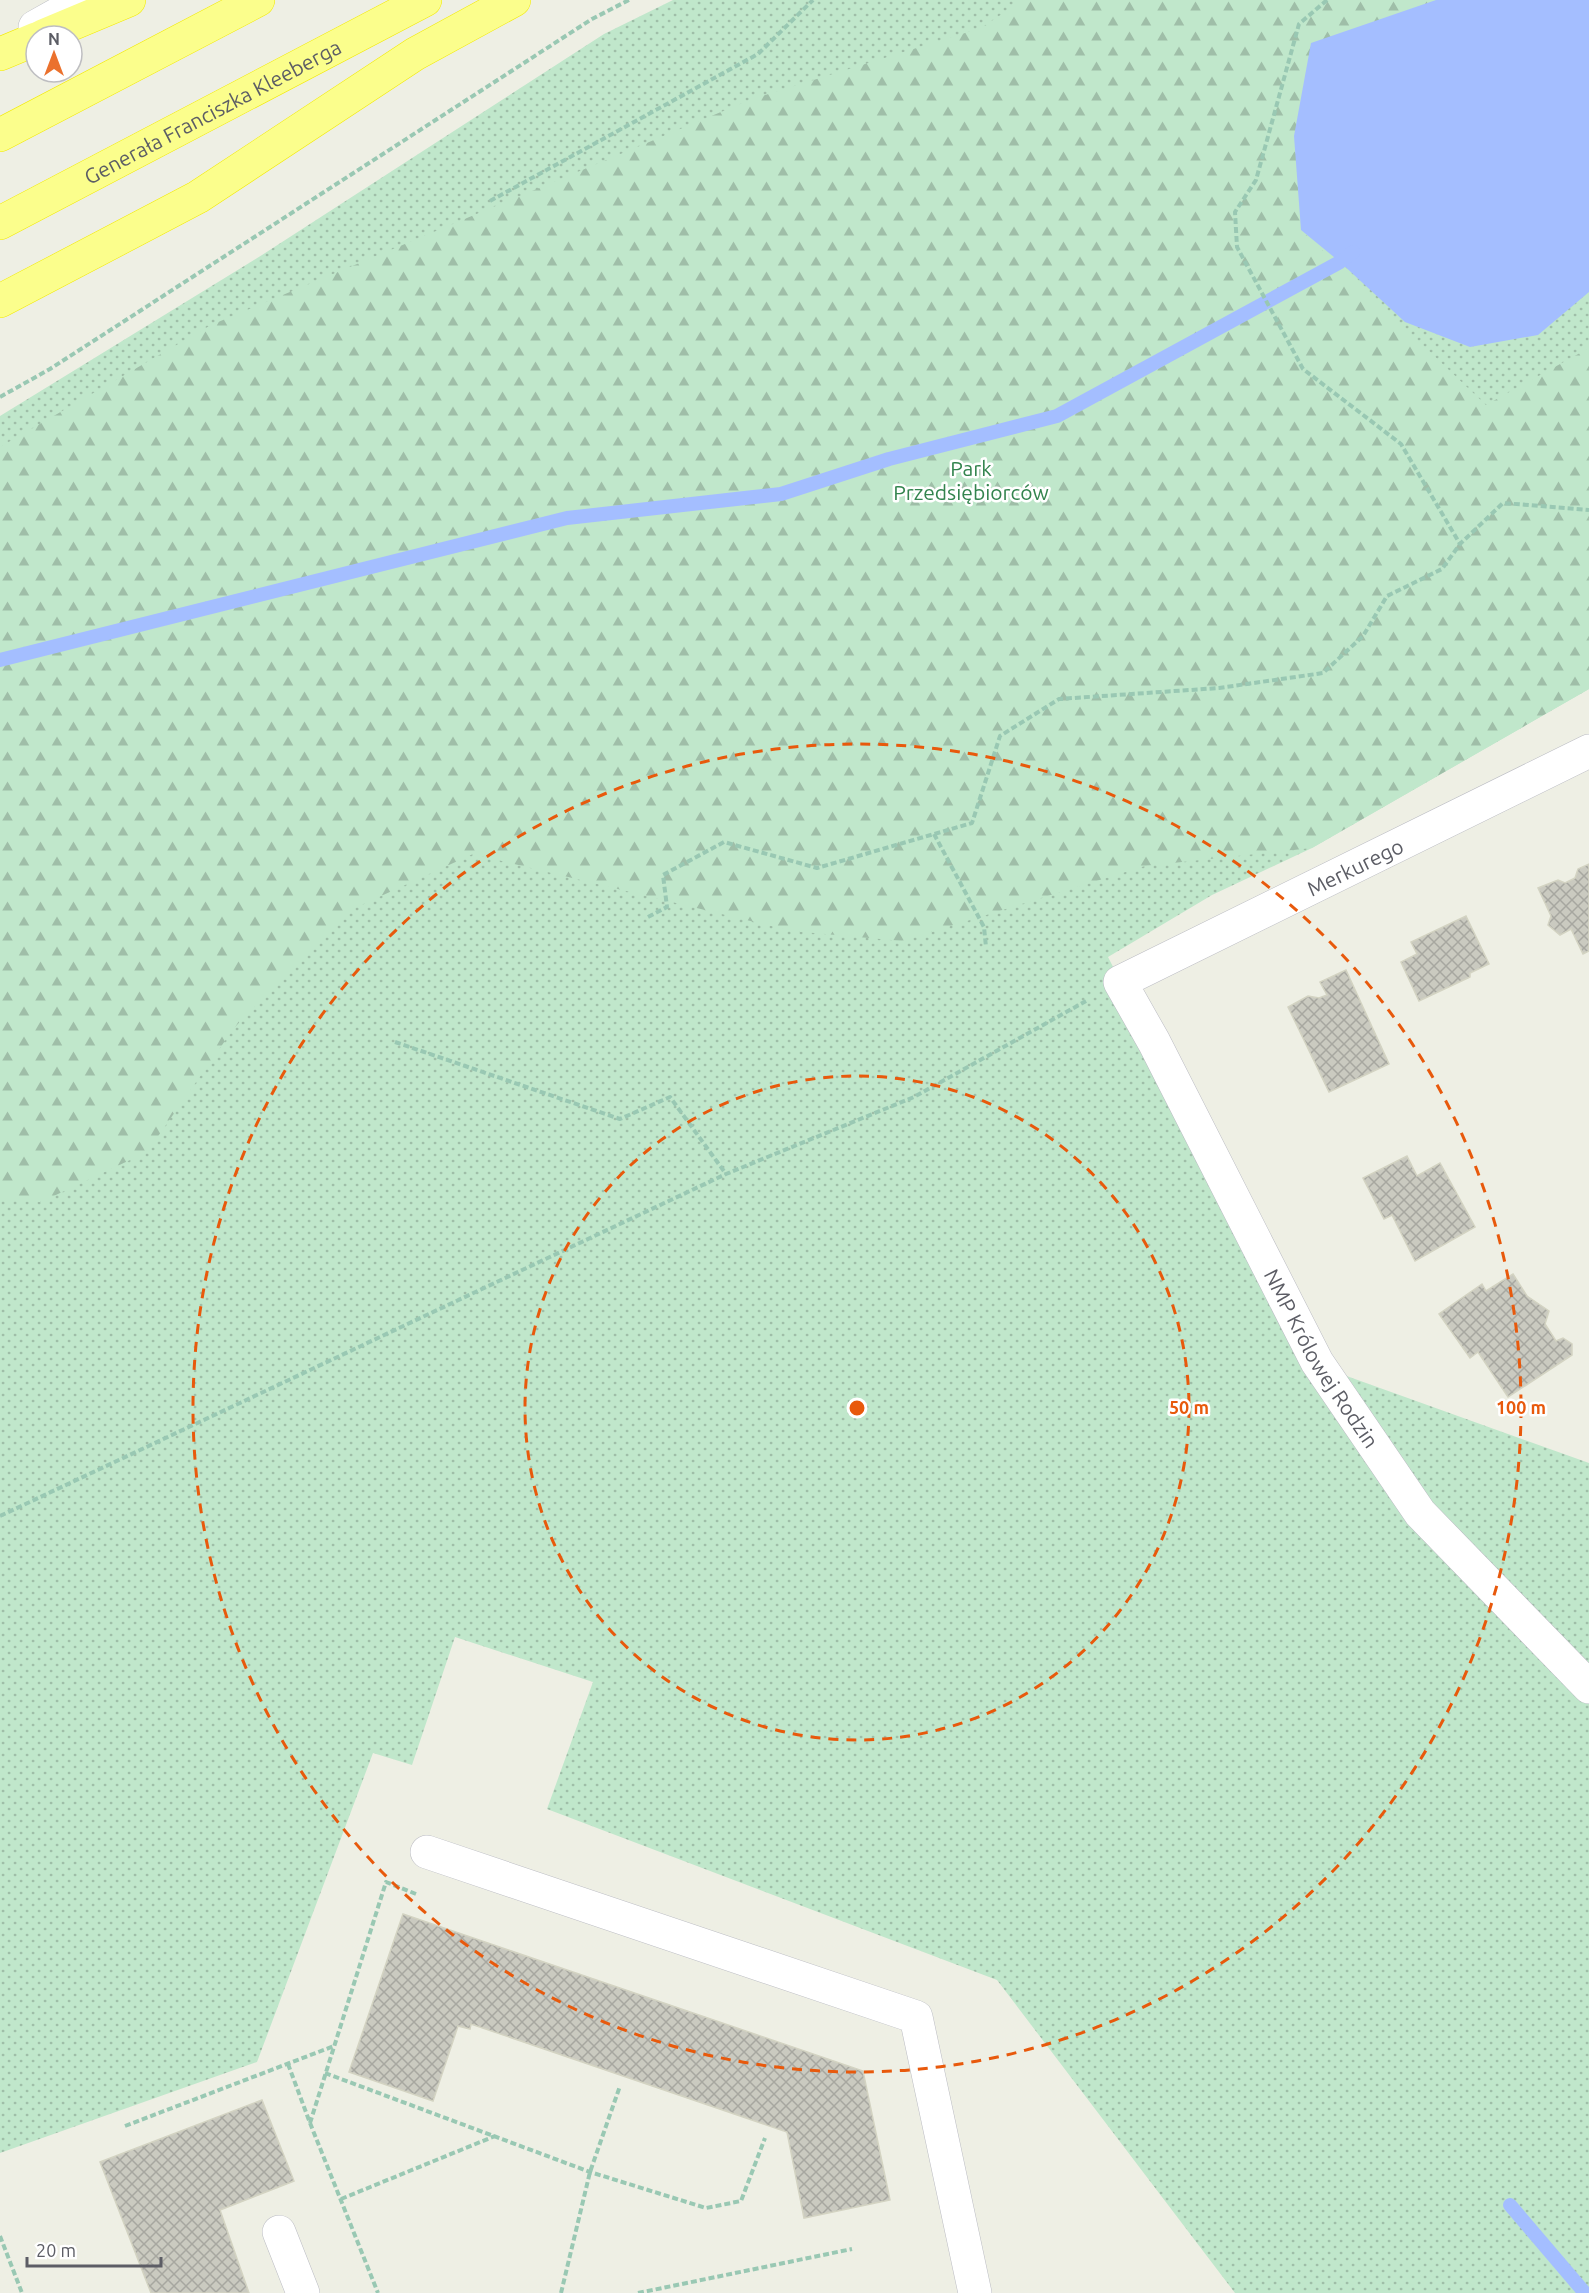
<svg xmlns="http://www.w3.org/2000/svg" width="1589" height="2293" font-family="Ubuntu,sans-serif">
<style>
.grass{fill:url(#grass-dots)}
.forest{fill:url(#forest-firs)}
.water{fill:#a4beff}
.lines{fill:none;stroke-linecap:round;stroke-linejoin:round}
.stream{stroke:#a4beff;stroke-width:14}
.building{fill:url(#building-cross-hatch);stroke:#d3d3c2;stroke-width:1.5}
.minor-casing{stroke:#bbbcc3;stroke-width:34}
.highway-casing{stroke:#f3ea00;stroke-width:34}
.path{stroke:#99c8b3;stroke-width:4;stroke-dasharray:6 3;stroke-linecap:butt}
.minor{stroke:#fff;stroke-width:33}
.highway{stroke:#fbfe8c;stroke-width:33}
.ring{fill:none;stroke:#e8590c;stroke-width:3;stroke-dasharray:10 8}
.labels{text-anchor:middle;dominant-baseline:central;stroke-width:5;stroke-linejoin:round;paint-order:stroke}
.street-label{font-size:21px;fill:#5c5d65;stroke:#fff}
.park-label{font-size:21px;fill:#33844e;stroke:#fff}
.centre{fill:#e8590c;stroke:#fff;stroke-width:3}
.ring-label{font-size:18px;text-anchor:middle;font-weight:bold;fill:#e8590c;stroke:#fff;stroke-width:5;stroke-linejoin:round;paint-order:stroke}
</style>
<defs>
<pattern id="grass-dots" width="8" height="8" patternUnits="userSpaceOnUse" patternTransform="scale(1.5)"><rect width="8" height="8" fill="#c0e7cb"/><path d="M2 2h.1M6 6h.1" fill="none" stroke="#9fbea8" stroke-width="1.8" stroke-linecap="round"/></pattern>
<pattern id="forest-firs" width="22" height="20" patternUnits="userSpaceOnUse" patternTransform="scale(1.5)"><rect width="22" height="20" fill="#c0e7cb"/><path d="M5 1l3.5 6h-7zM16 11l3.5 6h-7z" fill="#9fbea8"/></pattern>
<pattern id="building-cross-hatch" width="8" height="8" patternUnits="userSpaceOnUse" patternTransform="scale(1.5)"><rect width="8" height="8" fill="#cacac0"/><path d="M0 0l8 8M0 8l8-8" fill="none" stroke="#a7a7a0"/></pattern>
</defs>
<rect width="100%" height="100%" fill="#eeefe4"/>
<!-- grass -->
<path class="grass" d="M673,0H1589V689L1312,848L1212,895L1108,957L1316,1365L1589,1463V2293H1235L997,1980L547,1809L593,1682L455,1637L412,1765L373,1753L257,2062L0,2153V416L262,255L604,34Z"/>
<!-- forest -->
<path class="forest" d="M1023,0H1436L1301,230L1486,405L1589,348V689L1312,848L1145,866L902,941L792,931L473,854L346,912L234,1028L147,1152L41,1202L0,1200V447L211,325L752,99L981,28Z"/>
<!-- water -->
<path class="water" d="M1436,0H1589V292L1538,335L1470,347L1405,322L1340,262L1301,230L1294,136L1311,43Z"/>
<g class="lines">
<!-- stream -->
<g class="stream">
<path d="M0,660L567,518L781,494L889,459L1057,416L1340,262L1353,252"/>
<path d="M1510,2205L1585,2293"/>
</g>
</g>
<!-- building -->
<g class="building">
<path d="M1589,864V951L1583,954L1571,929L1560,935L1548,925L1551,916L1538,888L1558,880L1565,883L1575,878L1578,869Z"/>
<path d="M1466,916L1489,964L1470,973V977L1419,1001L1401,962L1417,954L1411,942Z"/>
<path d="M1346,970L1389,1064L1329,1092L1288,1007L1308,996L1319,998L1327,995L1320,982Z"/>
<path d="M1407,1156L1417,1176L1440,1163L1475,1227L1415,1261L1392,1215L1384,1219L1363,1178Z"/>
<path d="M1513,1274L1527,1296L1549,1311L1545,1324L1556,1341L1563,1338L1572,1344V1355L1508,1397L1478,1352L1470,1358L1439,1314L1482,1284L1486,1291Z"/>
<path d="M403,1914L863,2071L890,2200L804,2218L787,2132L471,2024L470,2029L458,2026L433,2101L349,2072Z"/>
<path d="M262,2100L294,2181L220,2210L249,2293H151L100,2162Z"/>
</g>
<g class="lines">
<!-- minor casing -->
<g class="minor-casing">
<g id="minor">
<path d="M35,27L83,0"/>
<path id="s1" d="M1589,751L1120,982L1154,1042L1317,1362L1420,1513L1589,1687"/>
<path d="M427,1852L916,2017L975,2293"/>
<path d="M279,2232L303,2293"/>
</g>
</g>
<!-- highway casing -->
<g class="highway-casing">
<g id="highway">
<path d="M43,36L129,0"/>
<path d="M0,54L36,39"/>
<path d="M0,135L258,0"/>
<path id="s2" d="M0,223L425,0"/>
<path d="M0,301L198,197L415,54L514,0"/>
</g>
</g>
<!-- path -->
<g class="path">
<path d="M1327,0L1299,24L1256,180L1235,212L1237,247L1303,369L1401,444L1460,544"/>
<path d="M490,201L758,54L813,0"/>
<path d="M0,397L50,369L592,19L629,0"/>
<path d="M934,834L984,927L986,947"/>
<path d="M648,917L667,907L663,875L724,842L817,868L972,823L1000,736L1059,699L1219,688L1323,673L1363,636L1387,596L1442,569L1460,544L1503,503L1589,510"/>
<path d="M395,1042L620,1119L670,1097L726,1174"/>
<path d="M0,1516L726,1174L914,1097L1086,1001"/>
<path d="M288,2064L310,2123L378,2293"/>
<path d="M325,2073L590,2172L706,2208L741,2201L765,2138"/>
<path d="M310,2123L386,1882L416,1894V1891"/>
<path d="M125,2126L334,2046"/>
<path d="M341,2199L495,2136"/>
<path d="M0,2236L22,2293"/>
<path d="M561,2293L590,2172L620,2086"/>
<path d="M638,2293L852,2249"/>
</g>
<!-- minor -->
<use href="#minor" class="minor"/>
<!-- highway -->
<use href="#highway" class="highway"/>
</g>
<!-- distance rings -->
<g class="ring">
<circle cx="857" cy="1408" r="332"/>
<circle cx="857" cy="1408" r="664"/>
</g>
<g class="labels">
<!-- street labels -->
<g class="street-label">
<text stroke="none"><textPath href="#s2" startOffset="240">Generała Franciszka Kleeberga</textPath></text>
<text transform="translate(1355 867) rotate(-26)">Merkurego</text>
<text stroke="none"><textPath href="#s1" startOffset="950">NMP Królowej Rodzin</textPath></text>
</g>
<!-- park labels -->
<g class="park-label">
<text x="971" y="468">Park<tspan x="971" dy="24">Przedsiębiorców</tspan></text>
</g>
</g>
<circle cx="857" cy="1408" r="9" class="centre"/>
<g class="ring-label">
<text x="1189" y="1414">50 m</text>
<text x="1521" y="1414">100 m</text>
</g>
<!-- north arrow -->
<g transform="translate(54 54)"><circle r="28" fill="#ffffff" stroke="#bebec1" stroke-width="1.5"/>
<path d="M0-4.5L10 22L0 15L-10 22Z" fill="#eb712d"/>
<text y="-9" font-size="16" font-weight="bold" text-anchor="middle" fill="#5c5d65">N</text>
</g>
<!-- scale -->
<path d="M27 2257v9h134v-9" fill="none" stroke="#5c5d65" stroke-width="3"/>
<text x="36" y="2257" font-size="18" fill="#5c5d65" stroke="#ffffff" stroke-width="4.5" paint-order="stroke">20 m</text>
</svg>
